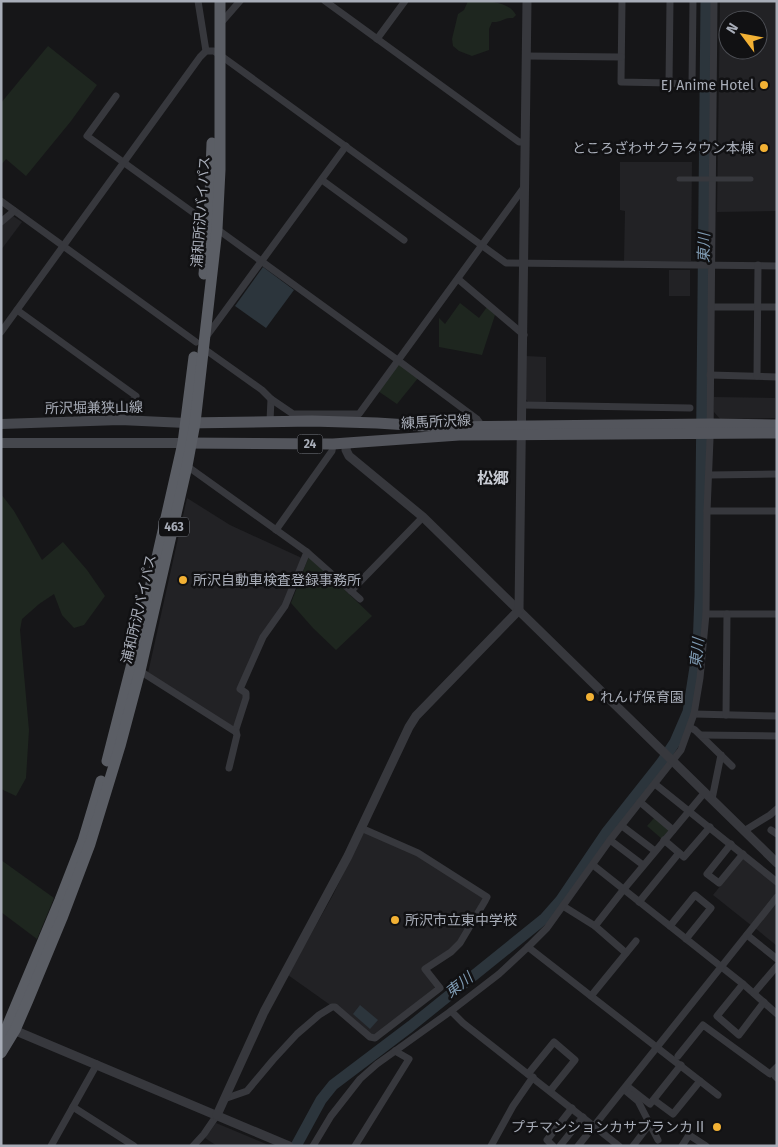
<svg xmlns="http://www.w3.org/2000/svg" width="778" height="1147" font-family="'Fira Sans','Noto Sans JP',sans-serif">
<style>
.built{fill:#222225;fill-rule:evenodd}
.green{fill:#1e261f}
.water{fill:#2c353c}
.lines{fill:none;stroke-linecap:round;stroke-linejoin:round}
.river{stroke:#2c353c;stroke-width:11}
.minor{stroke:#37383d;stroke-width:7}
.tertiary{stroke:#37383d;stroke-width:9}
.secondary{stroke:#45474d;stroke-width:10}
.primary{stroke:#53555c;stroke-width:11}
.trunk{stroke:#5b5e65;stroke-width:11}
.pedestrian-bridge{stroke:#37383d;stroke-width:5}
.poi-dot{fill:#f2b134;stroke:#111113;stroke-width:2}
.labels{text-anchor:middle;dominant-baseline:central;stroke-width:5;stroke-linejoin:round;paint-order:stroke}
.shield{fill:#111113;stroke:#7b7e86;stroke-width:1}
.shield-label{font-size:12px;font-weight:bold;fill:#a8adb8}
.poi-label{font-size:14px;fill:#a8adb8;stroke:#111113;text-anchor:end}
.street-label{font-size:14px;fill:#a8adb8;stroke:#111113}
.water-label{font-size:15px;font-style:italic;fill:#7f9bb3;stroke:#111113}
.quarter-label{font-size:16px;font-weight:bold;fill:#c9ccd4;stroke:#111113}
</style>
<rect width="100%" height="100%" fill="#161618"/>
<!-- built -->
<g class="built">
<path d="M720,1H777V211L717,212ZM728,20H758V50H728Z"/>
<path d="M620,162H692L691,261H624L625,211L620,210Z"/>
<path d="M13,216L22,222L1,250V226Z"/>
<rect x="669" y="270" width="21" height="26"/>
<path d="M526,356L546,357V402H528L525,398Z"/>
<path d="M714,397L775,398V418L720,419L714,412Z"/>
<path d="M187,498L230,525L304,559L285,606L263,637L240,689L246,693L236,729L148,673Z"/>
<path d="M365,832L416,854L484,898L458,941L450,949L423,967L435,986L434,989L374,1036L288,975L333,895L363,833Z"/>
<path d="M744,857L777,884V894L752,926L713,895Z"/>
<path d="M777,900V946L755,928Z"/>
<path d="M216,1123L271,1146H217L205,1138Z"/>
</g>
<!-- green -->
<g class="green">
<path d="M468,1C485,1 508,0 516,15L513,18C504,17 501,23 492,22L489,29V50L472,56L459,51L453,46L452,39L458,14L464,10Z"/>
<path d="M48,46L97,85L71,121L26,176L6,159L1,165V103Z"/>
<path d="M460,303L479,318L487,307L495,315L482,355L439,347V318L445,324Z"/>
<path d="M399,363L418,378L397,404L378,391Z"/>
<path d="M1,494L14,511L42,560L63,542L87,570L105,596L84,625L74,628L62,615L54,594L39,604L22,619L20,630L29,730L26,778L16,796L1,789Z"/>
<path d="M309,556L372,616L336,650L313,628L291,603Z"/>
<path d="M655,817L668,828V831L662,839L647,826Z"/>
<path d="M1,860L54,898L37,939L1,912Z"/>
</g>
<!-- water -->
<g class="water">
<path d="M263,267L294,290L266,328L235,306Z"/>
<path d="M360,1005L378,1020L370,1029L353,1014Z"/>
</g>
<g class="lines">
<!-- river -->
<path class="river" d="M296,1146L321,1100L333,1085L411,1026L545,918L560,901L606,833L662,762L675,742L688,712L698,648L700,595L706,1"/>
<!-- minor -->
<g class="minor">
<path d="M198,1L206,51"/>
<path d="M325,1L519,142H525"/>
<path d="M622,1L621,82L669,83L670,1"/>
<path d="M220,24L240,1"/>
<path d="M377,39L405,1"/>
<path d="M526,56L621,57"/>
<path d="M669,83L692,85L693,1"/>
<path d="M116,96L87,136L209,224"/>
<path d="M322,180L404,240"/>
<path d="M1,201L196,342"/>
<path d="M1,222L14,211"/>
<path d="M217,229L399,361L477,419L482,426"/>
<path d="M458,279L524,335"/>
<path d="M711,307H777"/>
<path d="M17,310L136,396L120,420"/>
<path d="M1,332L200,57L206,51H214L220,55L506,263L777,266"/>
<path d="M206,337L346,146"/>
<path d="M203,348L262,390L271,399L270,421"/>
<path d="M710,375L777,377"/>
<path d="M757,376L758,265"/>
<path d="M271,399L293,414H359L525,186"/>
<path d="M523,405L690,408"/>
<path d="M187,466L307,552L285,606L263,637L240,689L246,693V698L236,729V732"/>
<path d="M709,475L777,474"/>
<path d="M707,511H777"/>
<path d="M276,530L332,451L333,444"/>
<path d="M307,552L360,599"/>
<path d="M351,591L423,517"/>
<path d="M706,614H777"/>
<path d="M140,671L236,732L237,735L229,768"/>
<path d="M694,714L777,716"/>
<path d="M726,715L727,614"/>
<path d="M691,728L695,730L732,766"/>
<path d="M701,735L777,736"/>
<path d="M655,784L777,882"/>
<path d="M712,799L721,755"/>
<path d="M640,802L673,830"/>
<path d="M622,826L655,851"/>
<path d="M771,830L777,834"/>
<path d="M744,831L770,815L777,809"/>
<path d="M610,840L643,865"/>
<path d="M664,840L684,857L710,827"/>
<path d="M731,844L707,874L719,883L743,854"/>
<path d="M593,865L743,984L777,1014"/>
<path d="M639,902L679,853"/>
<path d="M563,906L595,926L626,953"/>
<path d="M595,926L624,889L705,792"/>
<path d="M670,926L695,895L711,908L686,939"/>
<path d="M747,935L777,959"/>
<path d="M528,947L718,1095"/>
<path d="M743,984L717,1016L739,1035L764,1002"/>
<path d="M754,993L777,966"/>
<path d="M591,996L636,941"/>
<path d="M451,1011L463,1023L619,1146"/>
<path d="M678,1056L703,1025L770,1074L777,1067"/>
<path d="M528,1074L554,1042L575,1060L550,1091"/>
<path d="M777,1075L775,1076L777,1078"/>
<path d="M627,1086L650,1104L681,1065"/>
<path d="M626,1091L638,1101L658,1140"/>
<path d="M224,1099L247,1091L273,1060L297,1034L319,1015L332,1007H335L370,1037L375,1038L440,988L425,969L451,952L460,943L485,901L487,897L418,853L361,828"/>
<path d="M654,1100L673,1114L700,1081"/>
<path d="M73,1107L134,1146"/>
<path d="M51,1146L97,1064"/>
<path d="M193,1146L204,1134L217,1115"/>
<path d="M313,1146L331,1116L360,1079L377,1064L451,1011L499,974L528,947L547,928L610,840L681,750L694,714L700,678L706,614L707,511L710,439L714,1"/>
<path d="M355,1146L409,1059L395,1051"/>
<path d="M491,1146L513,1106L533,1077"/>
<path d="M553,1146L547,1140L572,1108"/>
<path d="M560,1146L583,1117"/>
<path d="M578,1146L777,897"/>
<path d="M633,1146L649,1125"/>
<path d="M682,1146L689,1135L706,1146"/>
</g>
<!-- tertiary -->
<g class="tertiary">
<path d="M347,443L346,450L349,456L423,517L777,863"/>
<path d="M9,1028L289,1146"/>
<path d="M217,1115L264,1012L348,856L409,727L416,716L519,610C523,407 525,204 527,1"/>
</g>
<!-- secondary -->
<g class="secondary">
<path d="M1,424L120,420L186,423"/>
<path d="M1,443H183"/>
</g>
<!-- primary -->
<g class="primary">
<path d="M186,423L312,421L377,423L440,427L710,424L777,425"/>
<path d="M183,443L333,444L459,435L777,433"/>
</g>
<!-- trunk -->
<g class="trunk">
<path d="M204,274L209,224L212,143"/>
<path d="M107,761L140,632L183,443L194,357"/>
<path d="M1,1041L60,900L83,841L101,781"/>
<path d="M1,1053L15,1030L28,1000L62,918L90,844L120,746L140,671L187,466L195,423L217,229L220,170V1"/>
</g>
<!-- pedestrian-bridge -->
<path class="pedestrian-bridge" d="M679,179H751"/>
</g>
<!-- markers -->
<g class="poi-dot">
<circle cx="764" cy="85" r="5"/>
<circle cx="764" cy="148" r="5"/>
<circle cx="183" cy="580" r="5"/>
<circle cx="590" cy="697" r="5"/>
<circle cx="395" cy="920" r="5"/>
<circle cx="717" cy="1127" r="5"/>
</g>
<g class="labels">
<!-- shield labels -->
<g class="shield">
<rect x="297.5" y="434.5" width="25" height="19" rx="4"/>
<rect x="159" y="517.5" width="30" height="19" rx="4"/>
</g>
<g class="shield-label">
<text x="310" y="444">24</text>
<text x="174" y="527">463</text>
</g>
<!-- poi labels -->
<g class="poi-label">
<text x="754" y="85">EJ Anime Hotel</text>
<text x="754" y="148">ところざわサクラタウン本棟</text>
<text x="193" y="580" text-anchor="start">所沢自動車検査登録事務所</text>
<text x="600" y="697" text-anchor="start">れんげ保育園</text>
<text x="405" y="920" text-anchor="start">所沢市立東中学校</text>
<text x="707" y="1127">プチマンションカサブランカⅡ</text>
</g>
<!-- street labels -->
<g class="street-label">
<text transform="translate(201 212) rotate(-86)">浦和所沢バイパス</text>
<text transform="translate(94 408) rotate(-1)">所沢堀兼狭山線</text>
<text transform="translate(436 422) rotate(-3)">練馬所沢線</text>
<text transform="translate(139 609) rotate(-77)">浦和所沢バイパス</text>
</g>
<!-- water labels -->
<g class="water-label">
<text transform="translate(704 248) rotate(-89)">東川</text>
<text transform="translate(697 653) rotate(-84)">東川</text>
<text transform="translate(459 985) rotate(-38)">東川</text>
</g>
<!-- quarter labels -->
<g class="quarter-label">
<text x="493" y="478">松郷</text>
</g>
</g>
<!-- border -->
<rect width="778" height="1147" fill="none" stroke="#a8adb8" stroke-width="5"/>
<!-- north arrow -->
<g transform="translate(743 35) rotate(302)"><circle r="24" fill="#111113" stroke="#4d4f55"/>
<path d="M0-4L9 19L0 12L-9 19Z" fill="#f2b134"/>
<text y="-8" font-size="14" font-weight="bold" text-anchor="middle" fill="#a8adb8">N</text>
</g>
</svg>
